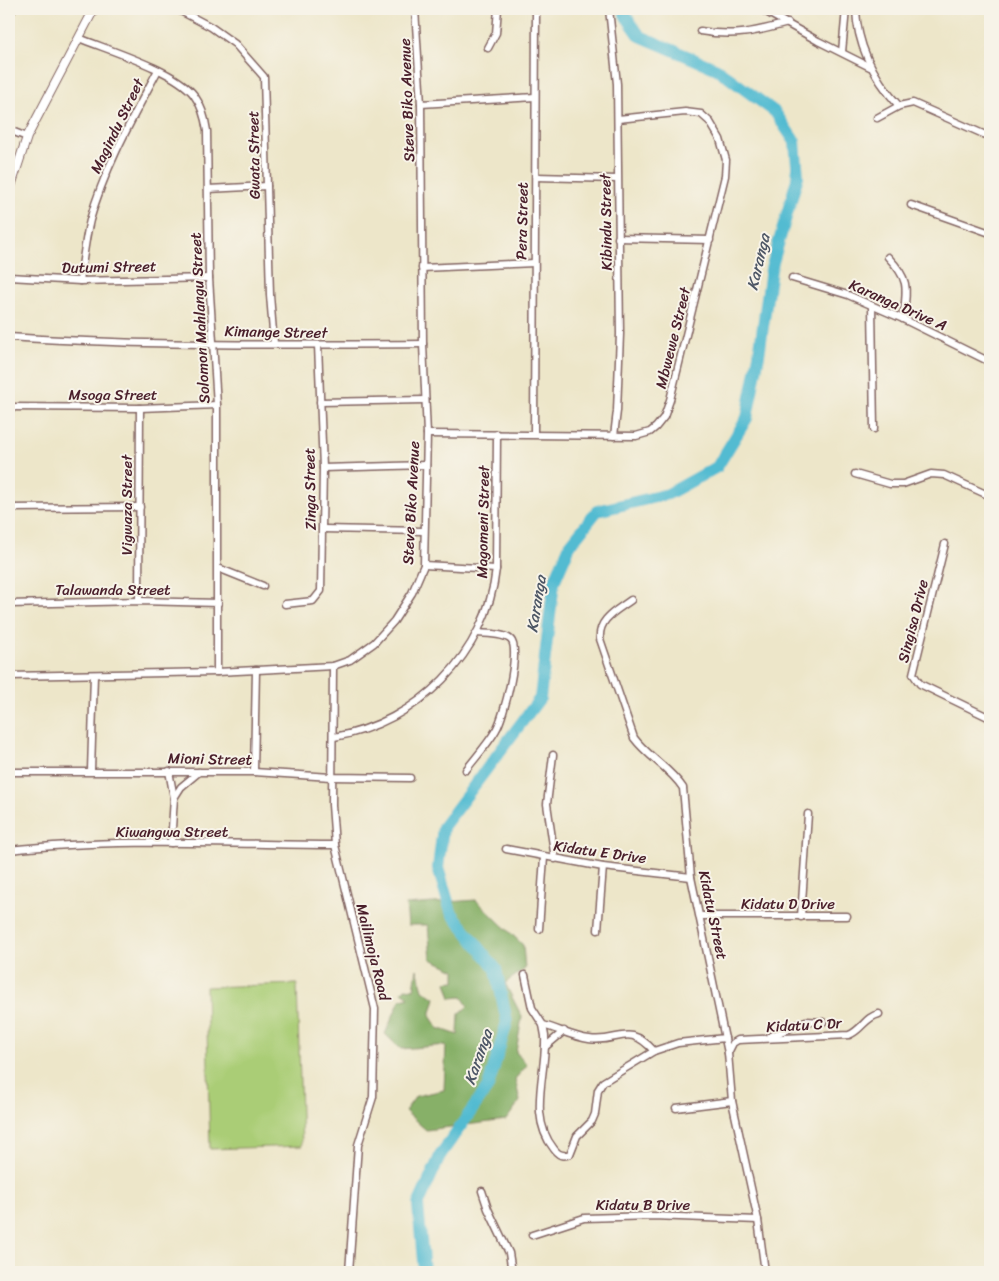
<svg xmlns="http://www.w3.org/2000/svg" width="999" height="1281" font-family="Sriracha,sans-serif">
<style>
.green{fill:#aacd76;stroke:#7a7650}
.forest{fill:#87b067;stroke:#686849}
.lines{fill:none;stroke-linecap:round;stroke-linejoin:round}
.river{stroke:#53bbd1;stroke-width:12}
.minor-casing{stroke:#836562;stroke-width:9}
.tertiary-casing{stroke:#836562;stroke-width:10}
.minor{stroke:#fff;stroke-width:6}
.tertiary{stroke:#fff;stroke-width:8}
.labels{text-anchor:middle;dominant-baseline:central;stroke-width:4;stroke-linejoin:round;paint-order:stroke}
.street-label{font-size:15px;fill:#4a1f2b;stroke:#f7f3e8}
.water-label{font-size:16px;font-style:italic;fill:#4d5665;stroke:#f7f3e8}
</style>
<rect width="100%" height="100%" fill="#f7f3e8"/>
<filter id="ink" filterUnits="userSpaceOnUse"><feTurbulence type="fractalNoise" baseFrequency=".02" numOctaves="2"/><feDisplacementMap in="SourceGraphic" scale="10" xChannelSelector="R" yChannelSelector="G"/><feConvolveMatrix kernelMatrix="1 2 1 2 8 2 1 2 1" color-interpolation-filters="sRGB"/></filter>
<filter id="wash" filterUnits="userSpaceOnUse"><feTurbulence type="fractalNoise" baseFrequency=".0096" numOctaves="4" result="noise"/><feDisplacementMap in="SourceGraphic" scale="20" xChannelSelector="R" yChannelSelector="G"/><feGaussianBlur stdDeviation="1.12" result="paint"/><feColorMatrix in="noise" values="0 0 0 0 0 0 0 0 0 0 0 0 0 0 0 0 0 1.4 0 .05"/><feComposite in="paint" operator="in"/></filter>
<g filter="url(#wash)">
<rect width="100%" height="100%" fill="#ede6c9"/>
<!-- green -->
<path class="green" d="M297,984L302,1146L210,1149L206,987Z"/>
<!-- forest -->
<path class="forest" d="M476,900L523,945L525,969L505,983L522,1017L516,1052L527,1065L515,1079L520,1101L506,1120L426,1130L405,1111L416,1096L444,1090L446,1045L401,1049L385,1034L400,1000L409,997L402,992L405,988L414,989L417,969L423,990L435,998L430,1016L438,1028L458,1035L459,1014L468,1006L462,997L451,998L446,982L455,981V970L431,959L428,925H408L406,905Z"/>
<g class="lines">
<!-- river -->
<path class="river" d="M424,1272L418,1205L441,1154L488,1087L507,1022L496,969L451,912L438,868L443,827L540,698L554,582L570,545L597,511L668,494L717,467L747,418L759,355L771,269L798,176L795,142L775,112L717,69L640,36L625,15V9"/>
</g>
</g>
<g filter="url(#ink)">
<g class="lines">
<!-- minor casing -->
<g class="minor-casing">
<g id="minor">
<path d="M177,9L211,27L235,44L264,77L270,295L274,344"/>
<path d="M609,9L617,84L620,334L617,411L614,436"/>
<path d="M761,9L818,41L870,67"/>
<path d="M856,9C857,47 874,78 899,106"/>
<path d="M9,15L13,9"/>
<path d="M700,31C734,37 755,32 788,23"/>
<path d="M79,38C108,50 175,70 194,95C202,106 205,117 207,131L209,278L217,405V672"/>
<path d="M488,48L496,33L498,9"/>
<path d="M842,52L846,9"/>
<path d="M421,104L535,97"/>
<path d="M877,118L899,106L913,103L990,137"/>
<path d="M9,130L27,137"/>
<path d="M536,177L617,179"/>
<path d="M208,189L267,186"/>
<path d="M911,205L990,233"/>
<path d="M618,238L710,240"/>
<path d="M888,257C910,280 907,288 903,319"/>
<path d="M422,268L534,263"/>
<path d="M9,277L80,281L209,278"/>
<path d="M792,278L848,295L903,319L990,362"/>
<path d="M80,281C83,261 85,240 90,220C105,167 132,119 158,70"/>
<path d="M872,306L874,429"/>
<path d="M9,337C146,346 285,345 423,344"/>
<path d="M320,402L425,400"/>
<path d="M9,407L140,408L217,405"/>
<path d="M427,434L636,436L650,432L656,427L664,417L670,400L725,176L726,160L720,139L710,122L701,114L685,112L618,119"/>
<path d="M534,434L536,9"/>
<path d="M323,468L426,465"/>
<path d="M855,474L890,484H903L931,474L944,475L990,496"/>
<path d="M9,508L140,507"/>
<path d="M323,529L423,531"/>
<path d="M945,544L913,674L920,684L990,718"/>
<path d="M424,565L496,569"/>
<path d="M218,568L263,586"/>
<path d="M631,600C616,611 598,619 600,639L634,738C648,757 670,768 683,788L691,877L728,1053L732,1101L758,1220L765,1272"/>
<path d="M139,601L140,408"/>
<path d="M9,604L139,601L218,603"/>
<path d="M285,604L313,601L321,591L323,468L318,345"/>
<path d="M333,666L332,805L335,845L375,1009L373,1097L358,1145L349,1272"/>
<path d="M9,676L217,672L333,666L350,660L374,643L394,621L412,593L424,565L427,434L423,344L421,104L415,9"/>
<path d="M334,737C417,723 487,654 496,569L497,434"/>
<path d="M553,755L547,804L555,859"/>
<path d="M466,770C476,757 488,744 496,730C504,717 521,650 511,640C504,633 487,634 477,633"/>
<path d="M91,771L94,675"/>
<path d="M169,771L174,798L171,843"/>
<path d="M9,772H254L331,777L410,778"/>
<path d="M254,772L256,670"/>
<path d="M174,798L181,787L199,772"/>
<path d="M506,849L603,867L691,877"/>
<path d="M9,850C117,838 227,844 335,845"/>
<path d="M700,916H847"/>
<path d="M801,917L808,814"/>
<path d="M539,929L544,857"/>
<path d="M598,930L603,867"/>
<path d="M525,975L532,1008L543,1025L545,1036C547,1073 527,1116 554,1149C558,1155 563,1157 570,1154L577,1136L592,1121L595,1114L598,1090L603,1082L654,1051L678,1043L725,1038"/>
<path d="M543,1025C558,1029 574,1037 589,1039C619,1044 627,1021 654,1051"/>
<path d="M769,1037L806,1021L823,1022"/>
<path d="M545,1047L564,1031"/>
<path d="M728,1053L733,1043L738,1040L849,1035C862,1030 865,1017 879,1014"/>
<path d="M676,1108L732,1101"/>
<path d="M482,1191L488,1209L509,1253L512,1272"/>
<path d="M532,1235L584,1218L653,1216L758,1220"/>
</g>
</g>
<!-- tertiary casing -->
<g class="tertiary-casing">
<path id="tertiary" d="M9,192L27,137L94,9"/>
</g>
<!-- minor -->
<use href="#minor" class="minor"/>
<!-- tertiary -->
<use href="#tertiary" class="tertiary"/>
</g>
</g>
<g class="labels">
<!-- street labels -->
<g class="street-label">
<text transform="translate(407 100) rotate(-92)">Steve Biko Avenue</text>
<text transform="translate(117 126) rotate(-64)">Magindu Street</text>
<text transform="translate(254 155) rotate(-91)">Gwata Street</text>
<text transform="translate(522 221) rotate(-89)">Pera Street</text>
<text transform="translate(606 222) rotate(-91)">Kibindu Street</text>
<text transform="translate(109 267) rotate(-1)">Dutumi Street</text>
<text transform="translate(898 305) rotate(24)">Karanga Drive A</text>
<text transform="translate(200 318) rotate(-93)">Solomon Mahlangu Street</text>
<text transform="translate(276 332) rotate(1)">Kimange Street</text>
<text transform="translate(673 338) rotate(-76)">Mbwewe Street</text>
<text x="113" y="395">Msoga Street</text>
<text transform="translate(310 489) rotate(-91)">Zinga Street</text>
<text transform="translate(411 503) rotate(-87)">Steve Biko Avenue</text>
<text transform="translate(127 505) rotate(-90)">Vigwaza Street</text>
<text transform="translate(483 522) rotate(-89)">Magomeni Street</text>
<text x="113" y="590">Talawanda Street</text>
<text transform="translate(913 621) rotate(-76)">Singisa Drive</text>
<text transform="translate(210 759) rotate(1)">Mioni Street</text>
<text x="172" y="832">Kiwangwa Street</text>
<text transform="translate(600 852) rotate(8)">Kidatu E Drive</text>
<text x="788" y="904">Kidatu D Drive</text>
<text transform="translate(713 915) rotate(78)">Kidatu Street</text>
<text transform="translate(373 952) rotate(76)">Mailimoja Road</text>
<text transform="translate(804 1025) rotate(-3)">Kidatu C Dr</text>
<text x="643" y="1205">Kidatu B Drive</text>
</g>
<!-- water labels -->
<g class="water-label">
<text transform="translate(758 262) rotate(-77)">Karanga</text>
<text transform="translate(536 604) rotate(-81)">Karanga</text>
<text transform="translate(478 1057) rotate(-71)">Karanga</text>
</g>
</g>
<!-- margin -->
<rect width="999" height="1281" fill="none" stroke="#f7f3e8" stroke-width="30"/>
</svg>
